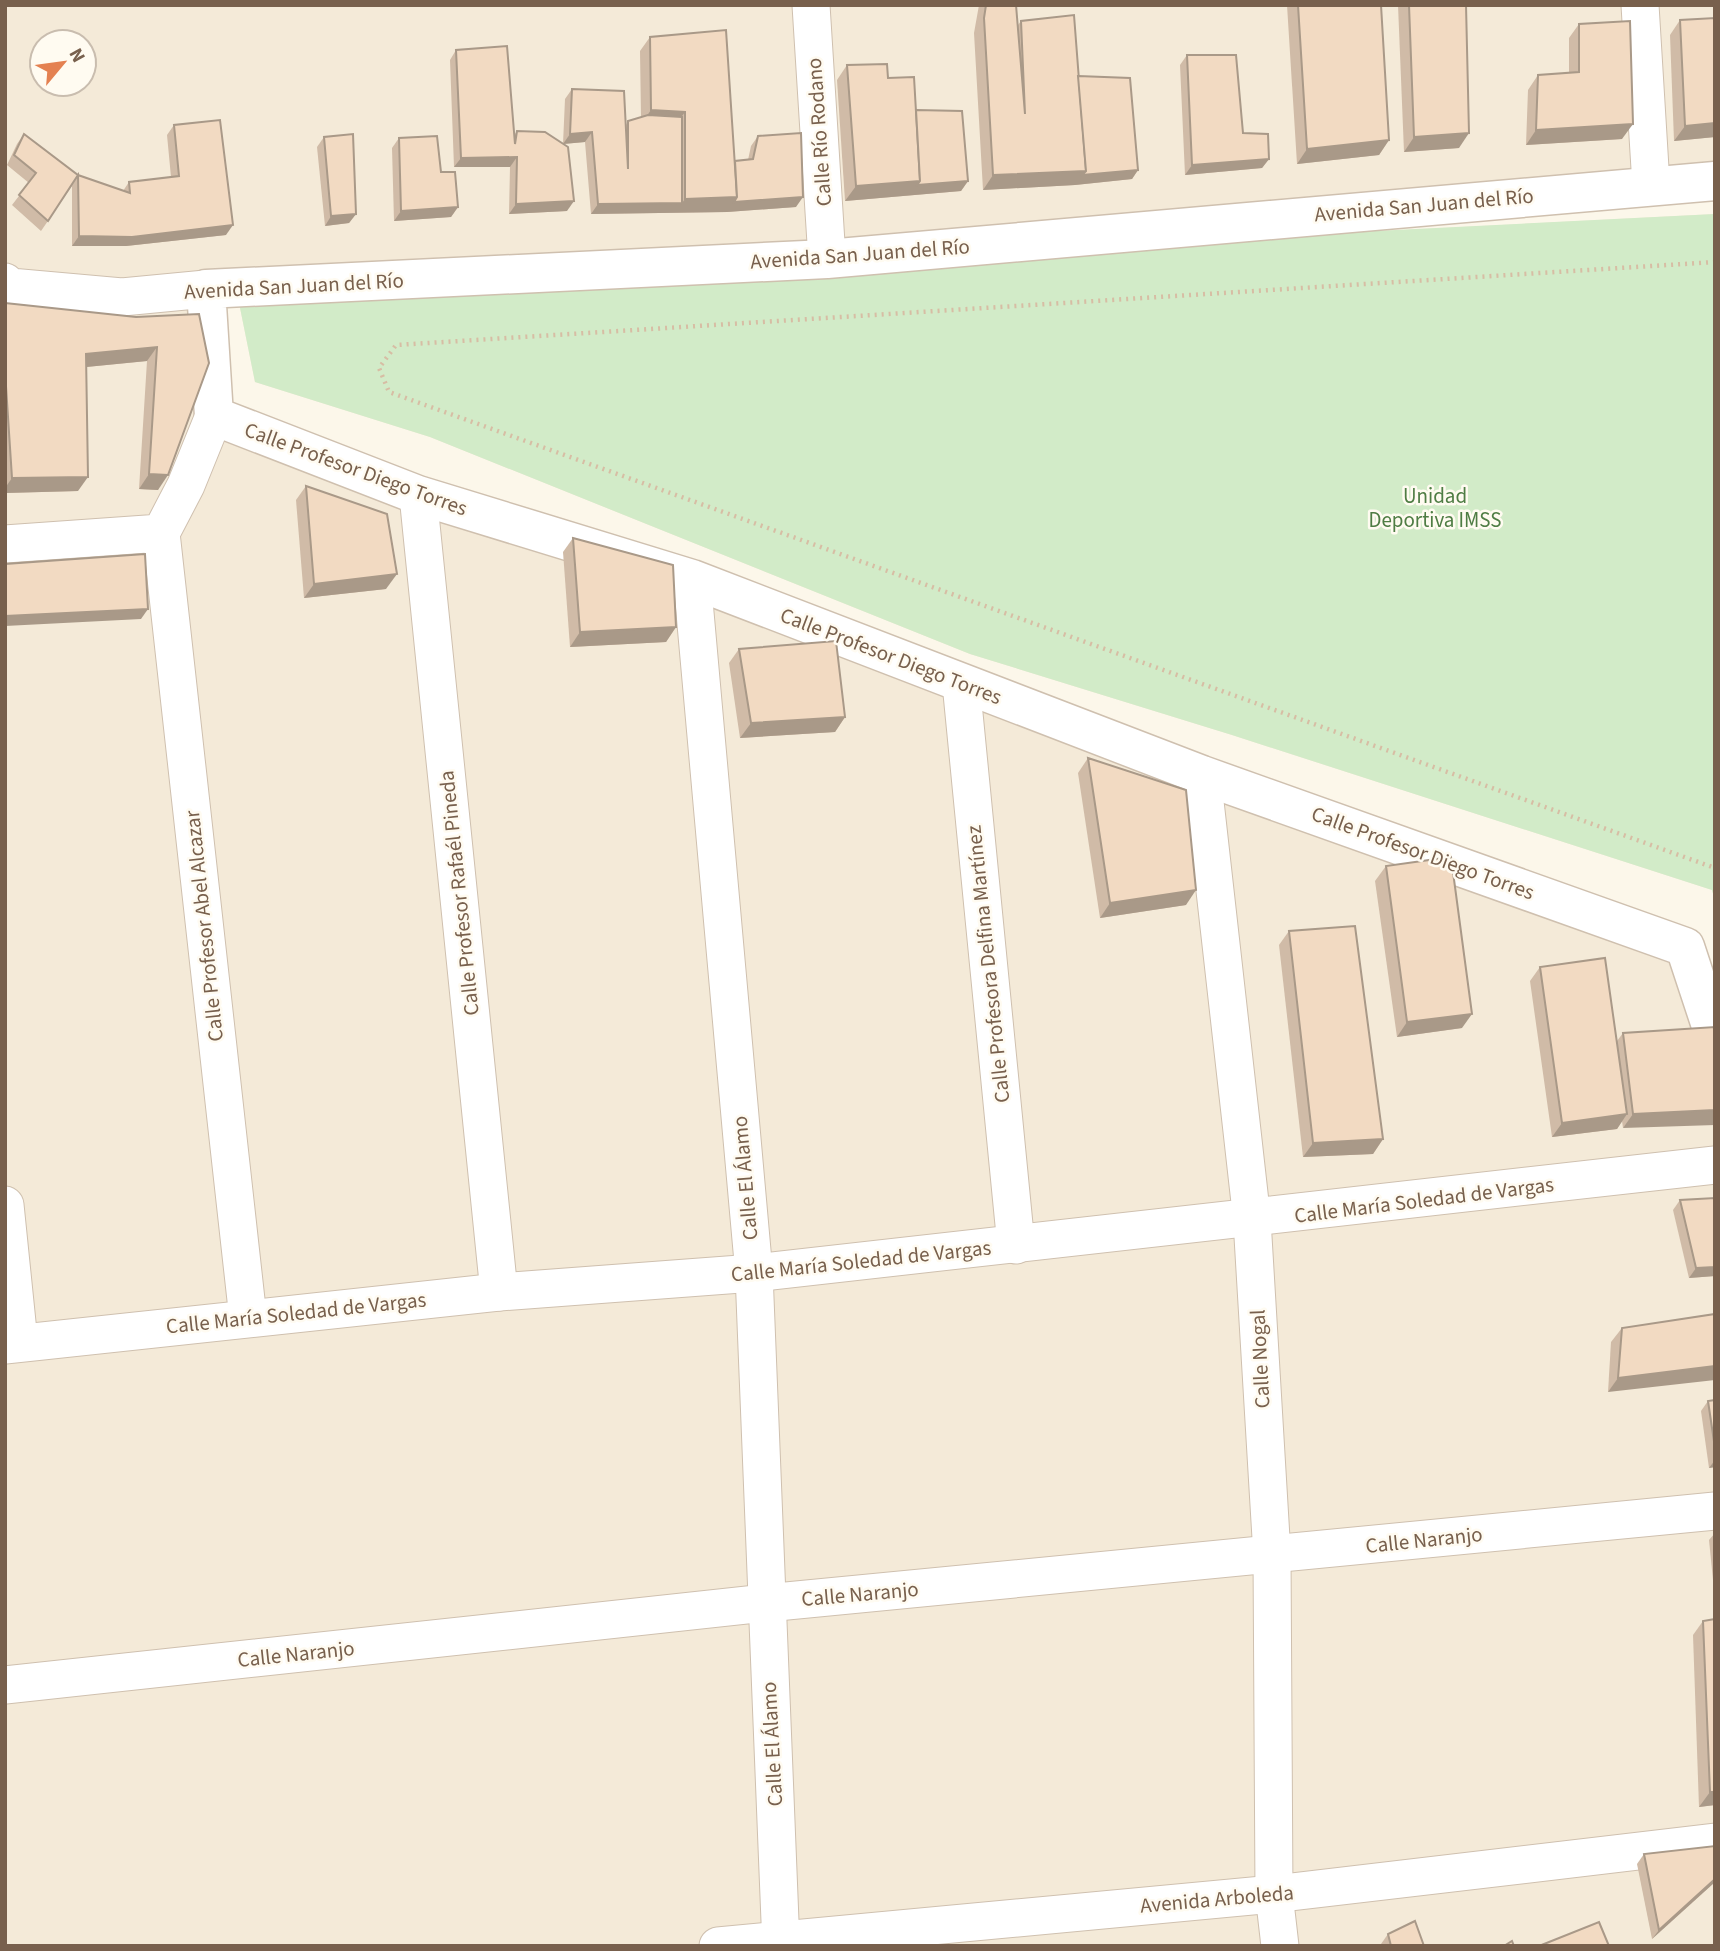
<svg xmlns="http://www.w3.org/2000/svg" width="1720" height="1951" font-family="'Source Sans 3',sans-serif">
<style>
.residential{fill:#f4ead8;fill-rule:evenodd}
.green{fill:#d2ebc8}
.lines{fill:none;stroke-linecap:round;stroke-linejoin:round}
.minor-casing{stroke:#cfc0af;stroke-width:39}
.tertiary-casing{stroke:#cfc0af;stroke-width:41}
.path{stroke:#d7bda4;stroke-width:4.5;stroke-dasharray:2 5;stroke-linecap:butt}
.minor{stroke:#fff;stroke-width:37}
.tertiary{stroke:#fff;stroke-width:38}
.wall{fill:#d0bba7}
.shaded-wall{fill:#a99988}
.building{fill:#f2dac2;stroke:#a99988;stroke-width:2}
.labels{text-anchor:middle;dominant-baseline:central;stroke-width:5;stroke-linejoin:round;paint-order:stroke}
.street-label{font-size:21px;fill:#78604d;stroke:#fffbf1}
.park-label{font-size:21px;fill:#4f7d44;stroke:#fffbf1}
</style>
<rect width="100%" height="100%" fill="#fcf7ea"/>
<!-- residential -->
<path class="residential" d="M5,5H1715V181L853,258L1715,214V901L1712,890L1232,735L970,654L430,437L255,382L236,288L207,289L214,416L1685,947L1715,1038V1946H5ZM42,42H84V84H42Z"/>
<!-- green -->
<path class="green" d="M1715,214V901L1712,890L1232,735L970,654L430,437L255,382L236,288Z"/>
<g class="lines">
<!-- minor casing -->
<g class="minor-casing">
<g id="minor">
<path d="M811,5L827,259"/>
<path d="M1640,5L1651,185"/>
<path d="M5,282L10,287L122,297L206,289"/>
<path d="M418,495L499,1292"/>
<path d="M161,533L248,1318"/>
<path d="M5,544L161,533L186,485L214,416"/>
<path d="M692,579L754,1273L781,1946"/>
<path d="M961,683L1016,1245"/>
<path d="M1202,775L1252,1220L1272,1555L1274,1894L1280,1946"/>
<path d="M5,1205L19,1342"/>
<path d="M5,1345L499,1292L754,1273L1715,1165"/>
<path d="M5,1685L766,1603L1715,1511"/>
<path d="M718,1946L1274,1894L1715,1842"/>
</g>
</g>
<!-- tertiary casing -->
<g class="tertiary-casing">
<path id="tertiary" d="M1715,181L827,259L206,289L214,416L418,495L692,579L1202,775L1685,947L1715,1038"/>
</g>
<!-- path -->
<path class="path" d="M1715,262L396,345L379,368L389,392L1715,868"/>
<!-- minor -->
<use href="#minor" class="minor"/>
<!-- tertiary -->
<use href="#tertiary" class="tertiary"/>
</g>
<!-- wall -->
<g class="wall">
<path d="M979,5H1016L1018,25L1021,21L1078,76L1138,170L1132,179L1075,185L983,190L974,33Z"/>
<path d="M1287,5H1381L1389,140L1379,155L1297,164Z"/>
<path d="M1398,5H1466L1459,148L1404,152Z"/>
<path d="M1680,20L1715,137L1674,141L1670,35Z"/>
<path d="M1579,24L1622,139L1526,145L1528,90L1538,75L1569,73V38Z"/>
<path d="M650,37L735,161L748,160L751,146L758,136L796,207L727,212L591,214L585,142L563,144L567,211L509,214L510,167H454L450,60L456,50L515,134L517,131L563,144L565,99L572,89L626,125L628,121L641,117L640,51Z"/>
<path d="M1187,55L1243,133L1269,159L1262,168L1185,175L1180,65Z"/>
<path d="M847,65L888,78L916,110L968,181L961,191L845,201L837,80Z"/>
<path d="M174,125L226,235L126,246H72V186L41,231L12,205L29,183L7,165L17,144L24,134L78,175L123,191L129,182L171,177L167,135Z"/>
<path d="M324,137L356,214L349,223L325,226L317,147Z"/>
<path d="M399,138L441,172L458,207L451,217L394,221L392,148Z"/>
<path d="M5,303L136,317L199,314L158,490L139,489L147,361L86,367L78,491L5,493Z"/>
<path d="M306,486L386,589L304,598L296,500Z"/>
<path d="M573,538L676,627L666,642L570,647L563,552Z"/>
<path d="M739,649L845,717L835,732L740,738L729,663Z"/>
<path d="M1088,758L1186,905L1100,918L1078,773Z"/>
<path d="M1386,866L1462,1028L1397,1037L1375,881Z"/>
<path d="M1289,931L1383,1139L1373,1154L1303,1157L1279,945Z"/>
<path d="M1540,967L1617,1041L1623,1033L1715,1027L1623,1128L1622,1121L1617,1129L1552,1137L1530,981Z"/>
<path d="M1680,1200L1715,1276L1689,1278L1673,1210Z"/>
<path d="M1715,1314L1608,1392L1611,1342L1622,1328Z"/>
<path d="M1715,1400V1467L1709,1468L1701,1411L1708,1401Z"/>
<path d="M1715,1533V1600L1709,1540Z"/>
<path d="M1703,1621L1715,1805L1699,1807L1693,1635Z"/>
<path d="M1715,1846V1882L1652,1939L1637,1864L1644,1854Z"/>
<path d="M1388,1934L1424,1946H1381V1944Z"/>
</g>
<!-- shaded-wall -->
<g class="shaded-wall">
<path d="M651,110L685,112L675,126L641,124Z"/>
<path d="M1715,123V137L1674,141L1685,126Z"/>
<path d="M1633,124L1622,139L1526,145L1536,130Z"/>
<path d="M592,132L585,142L563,144L570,134Z"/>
<path d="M1469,133L1459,148L1404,152L1414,137Z"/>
<path d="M1389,140L1379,155L1297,164L1307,149Z"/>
<path d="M517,157L510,167H454L461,158Z"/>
<path d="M1269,159L1262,168L1185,175L1192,165Z"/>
<path d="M1138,170L1132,179L1075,185L983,190L993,175L1086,171Z"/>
<path d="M920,181H968L961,191L845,201L856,186Z"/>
<path d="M737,197H803L796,207L727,212L591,214L598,204L682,203L685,199Z"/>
<path d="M574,201L567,211L509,214L516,204Z"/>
<path d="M458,207L451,217L394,221L401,211Z"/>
<path d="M356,214L349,223L325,226L331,216Z"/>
<path d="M233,225L226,235L126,246H72L79,236Z"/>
<path d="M157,347L147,361L76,368L86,354Z"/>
<path d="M149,474L168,475L158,490L139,489Z"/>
<path d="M88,477L78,491L5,493V488L12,478Z"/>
<path d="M397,574L386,589L304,598L314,584Z"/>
<path d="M148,609L141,619L5,626V616Z"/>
<path d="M676,627L666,642L570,647L580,632Z"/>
<path d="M845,717L835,732L740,738L751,723Z"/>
<path d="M1196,890L1186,905L1100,918L1110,903Z"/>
<path d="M1472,1014L1462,1028L1397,1037L1407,1022Z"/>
<path d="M1715,1110V1125L1623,1128L1633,1114Z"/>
<path d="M1627,1114L1617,1129L1552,1137L1562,1123Z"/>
<path d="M1383,1139L1373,1154L1303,1157L1313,1143Z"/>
<path d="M1715,1267V1276L1689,1278L1696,1268Z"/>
<path d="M1715,1366V1380L1608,1392L1618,1378Z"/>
<path d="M1715,1460V1467L1709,1468Z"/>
<path d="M1710,1792H1715V1805L1699,1807Z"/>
<path d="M1715,1879V1882L1652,1939L1659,1930Z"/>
</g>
<!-- building -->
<g class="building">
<path d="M986,5H1016L1025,114L1021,21L1074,15L1086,171L993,175L984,18Z"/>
<path d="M1298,5H1381L1389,140L1307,149Z"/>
<path d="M1409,5H1466L1469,133L1414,137Z"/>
<path d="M1715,18V123L1685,126L1680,20Z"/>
<path d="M1630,21L1633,124L1536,130L1538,75L1579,72V24Z"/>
<path d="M726,30L737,197L685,199V112L651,110L650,37Z"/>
<path d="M507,46L515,144L517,131L545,132L568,147L574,201L516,204L517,157L461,158L456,50Z"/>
<path d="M1187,55H1236L1243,133L1268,134L1269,159L1192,165Z"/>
<path d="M887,64L888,78L914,77L920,181L856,186L847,65Z"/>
<path d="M1078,76L1130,78L1138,170L1082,175L1086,171Z"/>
<path d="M572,89L624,91L628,169V121L648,115L682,117V203L598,204L592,132L570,134Z"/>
<path d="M916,110L962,111L968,181L917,185L920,181Z"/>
<path d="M220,120L233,225L132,237L79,236L78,175L48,221L19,195L36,173L14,155L24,134L78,175L130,193L129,182L179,176L174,125Z"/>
<path d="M801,133L803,197L734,202L737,197L735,161L753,159L758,136Z"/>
<path d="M353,134L356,214L331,216L324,137Z"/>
<path d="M437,136L441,172H455L458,207L401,211L399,138Z"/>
<path d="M5,303L136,317L199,314L209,363L168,475L149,474L157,347L86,354L88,477L12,478L5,371Z"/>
<path d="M306,486L387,514L397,574L314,584Z"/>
<path d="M573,538L673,565L676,627L580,632Z"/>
<path d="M145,554L148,609L5,616V564Z"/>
<path d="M836,641L845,717L751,723L739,649Z"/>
<path d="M1088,758L1186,790L1196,890L1110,903Z"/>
<path d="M1451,857L1472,1014L1407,1022L1386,866Z"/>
<path d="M1355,926L1383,1139L1313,1143L1289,931Z"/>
<path d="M1605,958L1627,1114L1562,1123L1540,967Z"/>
<path d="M1715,1027V1110L1633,1114L1623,1033Z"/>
<path d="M1715,1198V1267L1696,1268L1680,1200Z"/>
<path d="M1715,1314V1366L1618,1378L1622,1328Z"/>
<path d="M1715,1400V1448L1708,1401Z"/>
<path d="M1715,1619V1792H1710L1703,1621Z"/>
<path d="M1715,1846V1879L1659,1930L1644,1854Z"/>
<path d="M1415,1921L1424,1946H1391L1388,1934Z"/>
<path d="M1599,1922L1609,1946H1539Z"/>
<path d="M1512,1941L1514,1946H1504Z"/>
</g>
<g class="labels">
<!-- street labels -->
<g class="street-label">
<text transform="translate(819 132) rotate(-94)">Calle Río Rodano</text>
<text transform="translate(1424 205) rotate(-5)">Avenida San Juan del Río</text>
<text transform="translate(860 254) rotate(-4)">Avenida San Juan del Río</text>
<text transform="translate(294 286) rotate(-3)">Avenida San Juan del Río</text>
<text transform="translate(356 469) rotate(20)">Calle Profesor Diego Torres</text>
<text transform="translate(891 656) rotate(21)">Calle Profesor Diego Torres</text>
<text transform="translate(1423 853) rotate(20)">Calle Profesor Diego Torres</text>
<text transform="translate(459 893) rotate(-96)">Calle Profesor Rafaél Pineda</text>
<text transform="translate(204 926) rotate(-96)">Calle Profesor Abel Alcazar</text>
<text transform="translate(988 964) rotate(-96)">Calle Profesora Delfina Martínez</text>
<text transform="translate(745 1178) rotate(-95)">Calle El Álamo</text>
<text transform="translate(1424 1200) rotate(-7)">Calle María Soledad de Vargas</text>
<text transform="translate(861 1261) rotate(-6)">Calle María Soledad de Vargas</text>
<text transform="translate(296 1313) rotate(-6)">Calle María Soledad de Vargas</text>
<text transform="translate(1260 1359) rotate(-93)">Calle Nogal</text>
<text transform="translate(1424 1540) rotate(-6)">Calle Naranjo</text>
<text transform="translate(860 1594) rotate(-5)">Calle Naranjo</text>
<text transform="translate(296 1654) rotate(-6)">Calle Naranjo</text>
<text transform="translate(772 1744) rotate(-93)">Calle El Álamo</text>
<text transform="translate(1217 1899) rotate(-5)">Avenida Arboleda</text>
</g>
<!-- park labels -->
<g class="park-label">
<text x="1435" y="496">Unidad<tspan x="1435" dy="24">Deportiva IMSS</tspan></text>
</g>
</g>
<!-- border -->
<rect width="1720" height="1951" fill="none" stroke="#78604d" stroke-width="14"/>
<!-- north arrow -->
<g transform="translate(63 63) rotate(61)"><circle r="33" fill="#fffbf1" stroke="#c9bdaf" stroke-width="2"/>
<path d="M0-5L12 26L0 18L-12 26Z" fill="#e48151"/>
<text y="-10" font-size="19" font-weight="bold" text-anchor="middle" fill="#78604d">N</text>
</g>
</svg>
